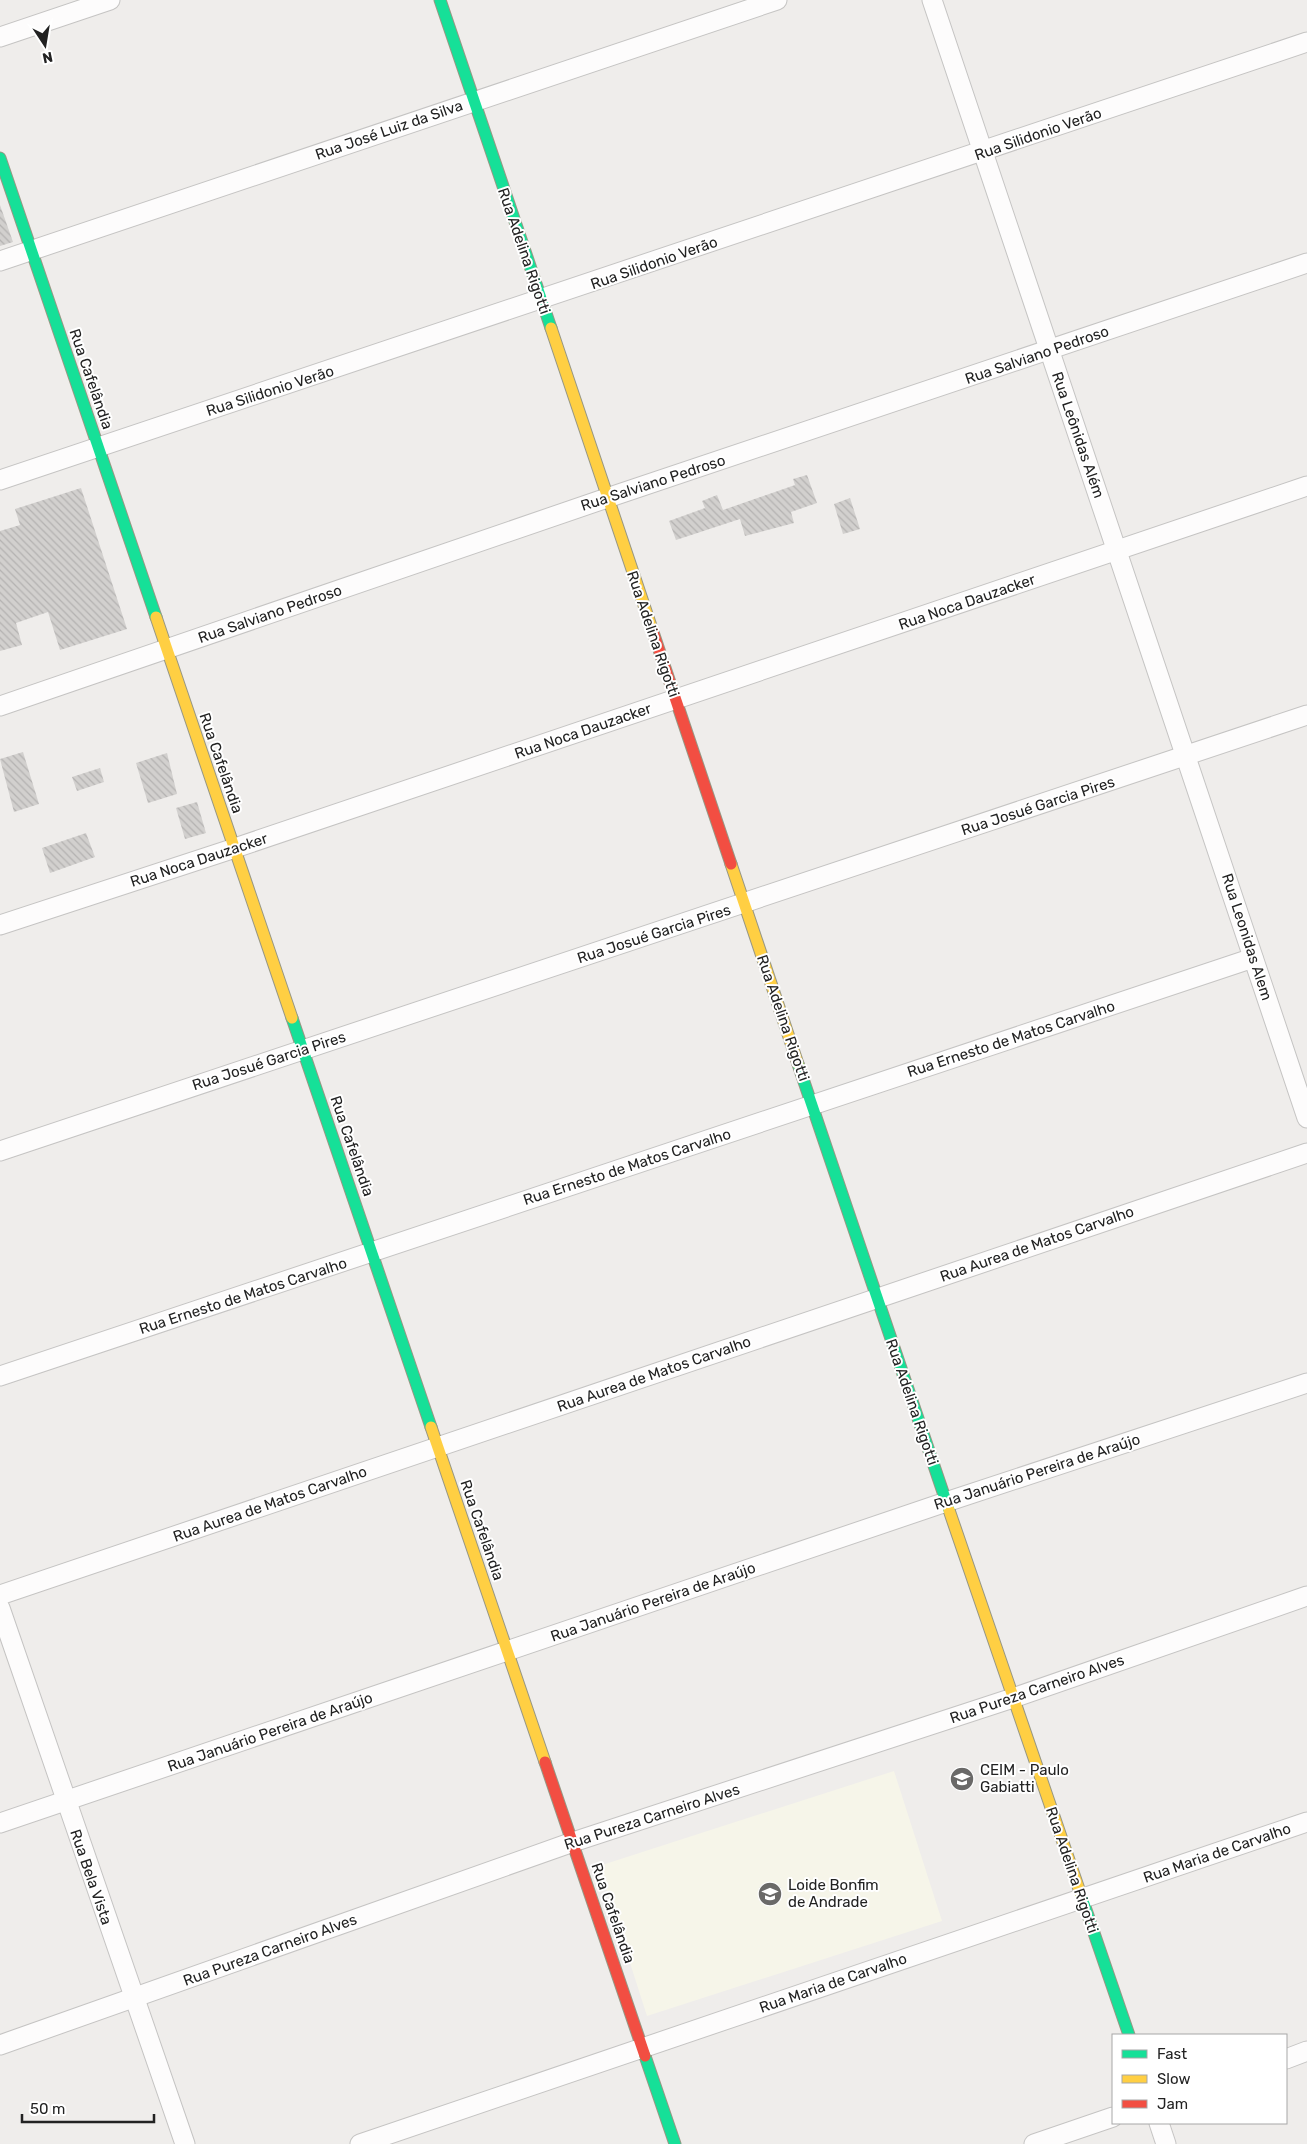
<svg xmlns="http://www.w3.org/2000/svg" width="1307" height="2144" font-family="Rubik,sans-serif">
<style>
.education{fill:#f6f5e9}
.building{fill:url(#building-back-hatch)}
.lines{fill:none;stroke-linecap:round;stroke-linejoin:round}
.street-casing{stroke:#c5c4c3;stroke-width:21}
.fast-casing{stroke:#979784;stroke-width:13}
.slow-casing{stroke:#979784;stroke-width:13}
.jam-casing{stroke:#979784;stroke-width:13}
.street{stroke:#fdfcfc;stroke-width:19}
.fast{stroke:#16e098;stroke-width:11}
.slow{stroke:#ffcf43;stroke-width:11}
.jam{stroke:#f24e42;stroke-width:11}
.labels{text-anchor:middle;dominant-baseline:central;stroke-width:4;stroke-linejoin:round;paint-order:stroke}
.street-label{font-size:15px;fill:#222;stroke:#fff}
.poi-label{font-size:15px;fill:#222;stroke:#fff;text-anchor:start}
</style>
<defs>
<pattern id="building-back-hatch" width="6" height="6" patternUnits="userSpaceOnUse" patternTransform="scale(1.25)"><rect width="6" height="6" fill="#d2d0ce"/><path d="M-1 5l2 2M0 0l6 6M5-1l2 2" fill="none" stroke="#b4b2b1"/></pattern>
</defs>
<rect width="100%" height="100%" fill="#efedeb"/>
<!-- education -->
<path class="education" d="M894,1771L942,1921L647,2016L599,1866Z"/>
<!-- building -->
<g class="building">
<path d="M0,205L13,242L0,246Z"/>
<path d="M807,475L817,503L791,512L794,523L745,536L740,519L676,540L669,521L705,508L702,501L717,495L723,510L795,485L793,479Z"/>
<path d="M81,488L127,629L60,650L48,612L16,623L22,645L0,651V531L20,525L15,509Z"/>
<path d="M850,498L860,529L843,534L834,504Z"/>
<path d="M23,752L39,804L14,812L0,759Z"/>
<path d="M167,753L177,794L148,803L136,763Z"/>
<path d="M100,768L104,782L77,791L72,777Z"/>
<path d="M197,802L206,833L185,839L176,808Z"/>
<path d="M86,833L95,857L50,873L42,848Z"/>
</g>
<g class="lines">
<!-- street casing -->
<g class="street-casing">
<g id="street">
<path d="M932,0L1307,1118"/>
<path d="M0,37L110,0"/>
<path d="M0,261L777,0"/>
<path d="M0,480L1307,42"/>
<path d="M0,706L607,498L1307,263"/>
<path d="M0,925L235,848L1307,486"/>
<path d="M0,1151L1307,715"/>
<path d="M0,1376L1253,958"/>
<path d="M0,1595L1307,1153"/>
<path d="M0,1608L185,2144"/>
<path d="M0,1823L946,1502L1307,1383"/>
<path d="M0,2045L573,1842L1013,1698L1307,1596"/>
<path d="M1286,2059L1307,2051"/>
<path d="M1159,2123L1166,2144"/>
<path d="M360,2144L1307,1822"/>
<path d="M1034,2144L1113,2117"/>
</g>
</g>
<!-- fast casing -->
<g class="fast-casing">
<g id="fast">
<path d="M440,0L551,328"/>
<path d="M0,158L156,617"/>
<path d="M292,1018L431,1427"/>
<path d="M798,1064L949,1510"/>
<path d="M1081,1895L1129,2035"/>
<path d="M645,2056L675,2144"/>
</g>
</g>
<!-- slow casing -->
<g class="slow-casing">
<g id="slow">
<path d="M551,328L652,629"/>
<path d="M156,617L292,1018"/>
<path d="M731,864L798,1064"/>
<path d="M431,1427L545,1762"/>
<path d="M949,1510L1081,1895"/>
</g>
</g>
<!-- jam casing -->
<g class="jam-casing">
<g id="jam">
<path d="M652,629L731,864"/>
<path d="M545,1762L645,2056"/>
</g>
</g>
<!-- street -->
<use href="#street" class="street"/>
<!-- fast -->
<use href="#fast" class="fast"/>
<!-- slow -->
<use href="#slow" class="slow"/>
<!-- jam -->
<use href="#jam" class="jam"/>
</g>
<!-- icons -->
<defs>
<g id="school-disc" transform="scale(1.25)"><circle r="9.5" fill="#6a6968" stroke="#fff"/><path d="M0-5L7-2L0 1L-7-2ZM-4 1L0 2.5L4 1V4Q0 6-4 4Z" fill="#fff"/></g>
</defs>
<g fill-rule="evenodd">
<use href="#school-disc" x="962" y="1779"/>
<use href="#school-disc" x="770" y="1894"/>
</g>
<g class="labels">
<!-- street labels -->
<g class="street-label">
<text transform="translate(389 130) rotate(-19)">Rua José Luiz da Silva</text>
<text transform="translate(1038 134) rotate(-19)">Rua Silidonio Verão</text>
<text transform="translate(524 251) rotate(71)">Rua Adelina Rigotti</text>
<text transform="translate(654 263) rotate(-19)">Rua Silidonio Verão</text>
<text transform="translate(1037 355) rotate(-19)">Rua Salviano Pedroso</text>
<text transform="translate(91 379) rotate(71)">Rua Cafelândia</text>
<text transform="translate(270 391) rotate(-18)">Rua Silidonio Verão</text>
<text transform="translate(1078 435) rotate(71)">Rua Leônidas Além</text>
<text transform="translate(653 483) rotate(-18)">Rua Salviano Pedroso</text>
<text transform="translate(967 602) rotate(-19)">Rua Noca Dauzacker</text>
<text transform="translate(270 614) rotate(-19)">Rua Salviano Pedroso</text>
<text transform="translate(653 634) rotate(71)">Rua Adelina Rigotti</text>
<text transform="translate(583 731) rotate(-19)">Rua Noca Dauzacker</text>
<text transform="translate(221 763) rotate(71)">Rua Cafelândia</text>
<text transform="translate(1038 806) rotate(-18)">Rua Josué Garcia Pires</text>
<text transform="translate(199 860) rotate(-18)">Rua Noca Dauzacker</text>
<text transform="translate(654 934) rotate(-18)">Rua Josué Garcia Pires</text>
<text transform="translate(1247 937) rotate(72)">Rua Leonidas Alem</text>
<text transform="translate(783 1018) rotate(71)">Rua Adelina Rigotti</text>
<text transform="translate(1011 1039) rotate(-18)">Rua Ernesto de Matos Carvalho</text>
<text transform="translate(269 1061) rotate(-18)">Rua Josué Garcia Pires</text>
<text transform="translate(352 1146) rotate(71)">Rua Cafelândia</text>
<text transform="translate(627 1167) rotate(-18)">Rua Ernesto de Matos Carvalho</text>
<text transform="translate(1037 1244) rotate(-19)">Rua Aurea de Matos Carvalho</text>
<text transform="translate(243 1296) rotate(-18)">Rua Ernesto de Matos Carvalho</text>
<text transform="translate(654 1374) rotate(-19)">Rua Aurea de Matos Carvalho</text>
<text transform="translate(912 1402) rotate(71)">Rua Adelina Rigotti</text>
<text transform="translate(1037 1472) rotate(-18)">Rua Januário Pereira de Araújo</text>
<text transform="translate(270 1504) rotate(-19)">Rua Aurea de Matos Carvalho</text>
<text transform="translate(482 1530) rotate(71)">Rua Cafelândia</text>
<text transform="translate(653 1602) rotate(-19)">Rua Januário Pereira de Araújo</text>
<text transform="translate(1037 1689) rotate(-19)">Rua Pureza Carneiro Alves</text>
<text transform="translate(270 1732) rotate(-19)">Rua Januário Pereira de Araújo</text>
<text transform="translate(652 1817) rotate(-18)">Rua Pureza Carneiro Alves</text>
<text transform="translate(1217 1853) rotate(-19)">Rua Maria de Carvalho</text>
<text transform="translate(1072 1870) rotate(71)">Rua Adelina Rigotti</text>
<text transform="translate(91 1877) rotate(71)">Rua Bela Vista</text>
<text transform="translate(613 1913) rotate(71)">Rua Cafelândia</text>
<text transform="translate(270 1950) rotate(-20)">Rua Pureza Carneiro Alves</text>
<text transform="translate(833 1983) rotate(-19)">Rua Maria de Carvalho</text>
</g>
<!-- poi labels -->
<g class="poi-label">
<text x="980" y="1770">CEIM - Paulo<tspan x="980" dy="17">Gabiatti</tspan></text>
<text x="788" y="1885">Loide Bonfim<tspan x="788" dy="17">de Andrade</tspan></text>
</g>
</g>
<!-- legend -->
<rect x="1112" y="2034" width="175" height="90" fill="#ffffff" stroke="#a7a7a7"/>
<rect x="1122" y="2050" width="25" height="8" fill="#16e098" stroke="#a7a7a7"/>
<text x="1157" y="2059" font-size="15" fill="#222222">Fast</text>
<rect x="1122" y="2075" width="25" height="8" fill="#ffcf43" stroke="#a7a7a7"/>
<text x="1157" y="2084" font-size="15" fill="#222222">Slow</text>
<rect x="1122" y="2100" width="25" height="8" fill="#f24e42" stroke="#a7a7a7"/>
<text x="1157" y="2109" font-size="15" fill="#222222">Jam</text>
<!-- north arrow -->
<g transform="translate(45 45) rotate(168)" stroke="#ffffff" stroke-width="4" paint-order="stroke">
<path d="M0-4L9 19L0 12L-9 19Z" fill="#222222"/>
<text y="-8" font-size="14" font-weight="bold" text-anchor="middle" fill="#222222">N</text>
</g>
<!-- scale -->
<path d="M22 2114v8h132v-8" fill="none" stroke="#222222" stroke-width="2.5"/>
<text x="30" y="2114" font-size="15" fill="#222222" stroke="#ffffff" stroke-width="4" paint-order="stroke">50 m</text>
</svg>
